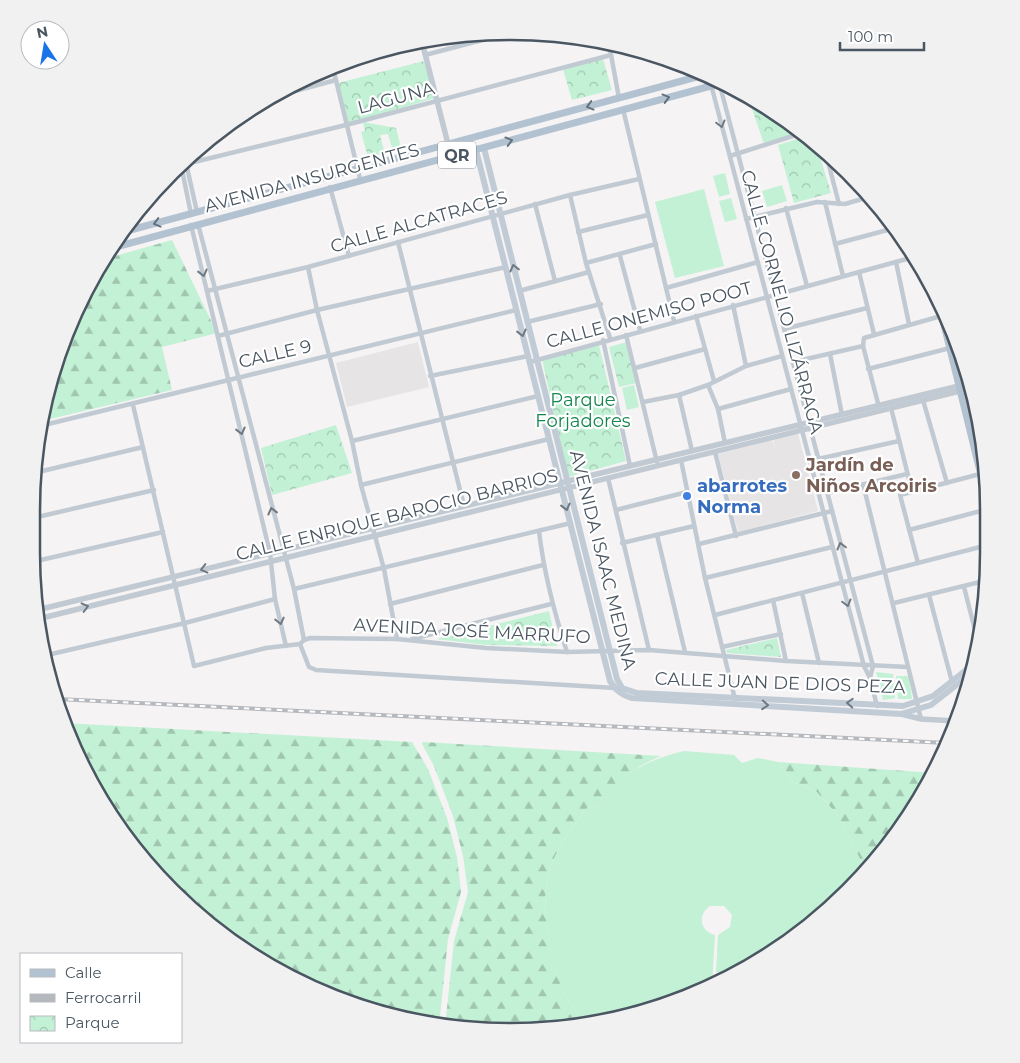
<svg xmlns="http://www.w3.org/2000/svg" width="1020" height="1063" font-family="Montserrat,sans-serif">
<style>
.education{fill:#e6e4e5}
.green{fill:#c3f1d5}
.forest{fill:url(#forest-firs)}
.park{fill:url(#park-crowns)}
.lines{fill:none;stroke-linecap:round;stroke-linejoin:round}
.minor{stroke:#c1cad2;stroke-width:4.5}
.tertiary{stroke:#c1cad2;stroke-width:5.5}
.secondary{stroke:#c1cbd6;stroke-width:6}
.primary{stroke:#b3c2d1;stroke-width:7}
.rail-casing{stroke:#b5b8bd;stroke-width:4}
.rail{stroke:#fff;stroke-width:2;stroke-dasharray:5.5;stroke-linecap:butt}
.oneway{stroke:#64717d}
.oneway2{stroke:#6e7983}
.oneway3{stroke:#6e7984}
.education-dot{fill:#8d6e63;stroke:#fff;stroke-width:2}
.shop-dot{fill:#3f7fe0;stroke:#fff;stroke-width:2}
.labels{text-anchor:middle;dominant-baseline:central;stroke-width:4.5;stroke-linejoin:round;paint-order:stroke}
.shield{fill:#fff;stroke:#808990;stroke-width:1}
.shield-label{font-size:16px;font-weight:bold;fill:#4a5661}
.street-label{font-size:18px;fill:#4a5661;stroke:#fff}
.park-label{font-size:18px;fill:#17864f;stroke:#fff}
.education-label{font-size:18px;font-weight:bold;fill:#785e54;stroke:#fff;text-anchor:start}
.shop-label{font-size:18px;font-weight:bold;fill:#366cbe;stroke:#fff;text-anchor:start}
.rim{fill:none;stroke:#4a5661;stroke-width:2.5}
</style>
<defs>
<pattern id="forest-firs" width="22" height="20" patternUnits="userSpaceOnUse" patternTransform="scale(1.25)"><rect width="22" height="20" fill="#c3f1d5"/><path d="M5 1l3.5 6h-7zM16 11l3.5 6h-7z" fill="#a0c6b0"/></pattern>
<pattern id="park-crowns" width="20" height="18" patternUnits="userSpaceOnUse" patternTransform="scale(1.25)"><rect width="20" height="18" fill="#c3f1d5"/><path d="M2 6a3 3 0 1 1 6 0M12 15a3 3 0 1 1 6 0" fill="none" stroke="#a0c6b0"/></pattern>
</defs>
<rect width="100%" height="100%" fill="#f5f3f3"/>
<!-- education -->
<g class="education">
<path d="M418,342L429,387L347,407L336,363Z"/>
<path d="M798,433L818,511L738,532L718,454L772,440L775,449L773,439Z"/>
</g>
<!-- green -->
<g class="green">
<path d="M725,173L730,194L719,197L713,176Z"/>
<path d="M782,185L787,201L767,207L762,191Z"/>
<path d="M704,189L724,266L675,278L655,202Z"/>
<path d="M731,198L737,219L725,222L719,201Z"/>
<path d="M634,385L639,407L627,410L622,388Z"/>
<path d="M896,676H909L912,699H898Z"/>
<path d="M684,751L734,755L742,763L758,758L778,762L793,782L816,791L836,813L866,870L825,913L749,968L732,976L716,972L718,935L730,927L732,915L724,906H710C697,915 700,931 715,935L712,985L664,1006L583,1023C576,1012 568,1001 563,990C548,956 538,899 552,863C560,843 574,826 587,808L603,805C619,772 651,759 684,751Z"/>
</g>
<!-- forest -->
<g class="forest">
<path d="M172,240L217,333L162,347L172,390L50,419L46,401L57,356L95,271L104,259Z"/>
<path d="M64,723L412,742L428,769L447,818L457,857L461,892L448,939L439,1026L356,1006L271,968L194,913L130,844L68,736Z"/>
<path d="M423,742L661,756C638,765 614,782 603,805L587,808C574,826 560,843 552,863C538,899 548,955 563,990C568,1001 576,1012 583,1023L542,1031L445,1027L454,941L468,892L463,856L453,816L434,766L422,744Z"/>
<path d="M778,762L934,773L890,845L866,870L836,813L816,791L793,782Z"/>
</g>
<!-- park -->
<g class="park">
<path d="M603,59L612,90L572,100L563,69Z"/>
<path d="M424,61L435,98L347,124L338,83Z"/>
<path d="M747,94L749,95L800,132L764,144Z"/>
<path d="M363,122L396,128L401,148L393,151L388,134L380,135L385,154L368,157L361,132L365,131Z"/>
<path d="M807,136L816,143L831,193L794,203L778,145Z"/>
<path d="M627,342L637,383L619,387L609,347Z"/>
<path d="M599,345L626,461L568,477L542,359Z"/>
<path d="M336,425L352,473L272,495L261,448Z"/>
<path d="M549,611L557,646L486,645L436,639Z"/>
<path d="M777,638L781,657L727,653L726,650Z"/>
<path d="M876,672L893,674L895,698L883,700Z"/>
</g>
<g class="lines">
<!-- minor -->
<g class="minor">
<path d="M609,44L619,98"/>
<path d="M425,55L509,33"/>
<path d="M333,68L360,179"/>
<path d="M709,77L864,666L870,678L877,706"/>
<path d="M719,82L873,666L870,678"/>
<path d="M273,97L336,80"/>
<path d="M623,109L674,321"/>
<path d="M825,150L839,204"/>
<path d="M730,156L802,133"/>
<path d="M186,163L197,212"/>
<path d="M186,164L346,125L611,55"/>
<path d="M181,165L191,214"/>
<path d="M330,187L349,256"/>
<path d="M570,195L586,263L610,338"/>
<path d="M825,202L843,276"/>
<path d="M535,204L555,281"/>
<path d="M786,208L807,286"/>
<path d="M746,219L817,202L845,204L869,197"/>
<path d="M198,224L294,589L304,640"/>
<path d="M191,225L270,553L275,599L286,646"/>
<path d="M578,232L648,215"/>
<path d="M398,242L464,506"/>
<path d="M835,244L895,228"/>
<path d="M620,256L640,330"/>
<path d="M896,262L909,324"/>
<path d="M586,263L656,244"/>
<path d="M308,267L317,310L352,441L361,485L384,569L397,639"/>
<path d="M859,272L874,334"/>
<path d="M666,288L758,262"/>
<path d="M207,291L308,267L570,195L639,179"/>
<path d="M519,291L589,272"/>
<path d="M733,305L746,366"/>
<path d="M696,316L714,381"/>
<path d="M527,322L601,304"/>
<path d="M784,329L867,308"/>
<path d="M626,335L657,462"/>
<path d="M218,336L317,310L506,267"/>
<path d="M603,340L630,466"/>
<path d="M830,354L842,415"/>
<path d="M530,362L914,257"/>
<path d="M793,362L863,346"/>
<path d="M635,368L705,349"/>
<path d="M868,369L950,348"/>
<path d="M430,376L528,356"/>
<path d="M708,385L718,409L725,443"/>
<path d="M679,395L692,451"/>
<path d="M923,400L947,483"/>
<path d="M643,402L679,395L708,385L746,366L782,356"/>
<path d="M133,405L194,666L266,648L300,644L304,640"/>
<path d="M879,407L863,346L864,338L941,316"/>
<path d="M891,408L912,491"/>
<path d="M718,409L791,389"/>
<path d="M40,426L516,310"/>
<path d="M352,441L538,396"/>
<path d="M715,452L736,536"/>
<path d="M818,459L899,441"/>
<path d="M681,460L705,578L735,699"/>
<path d="M34,473L143,447"/>
<path d="M608,478L649,650"/>
<path d="M863,484L921,719"/>
<path d="M361,485L549,439"/>
<path d="M827,493L907,474"/>
<path d="M616,510L687,492"/>
<path d="M33,518L154,490"/>
<path d="M33,518V509"/>
<path d="M909,530L988,509"/>
<path d="M539,531C544,574 554,612 567,652"/>
<path d="M657,535L685,652"/>
<path d="M622,543L694,526"/>
<path d="M699,544L832,511"/>
<path d="M32,562L163,532"/>
<path d="M918,563L900,495L980,474"/>
<path d="M705,578L832,547"/>
<path d="M964,587L978,642"/>
<path d="M294,589L571,523"/>
<path d="M802,593L819,663"/>
<path d="M929,595L952,682"/>
<path d="M773,600L786,661"/>
<path d="M894,603L988,580"/>
<path d="M390,604L543,565"/>
<path d="M715,615L988,545"/>
<path d="M412,639L551,604"/>
<path d="M304,640L310,638L397,639L486,648L567,652L649,650L786,661L908,667"/>
<path d="M300,644L309,667L316,670L615,688"/>
<path d="M722,647L781,634"/>
<path d="M43,656L185,623L275,599"/>
</g>
<!-- tertiary -->
<g class="tertiary">
<path d="M422,42L448,144"/>
<path d="M37,610L963,385"/>
<path d="M38,619L960,391L972,386"/>
<path d="M901,714L921,719L956,721"/>
</g>
<!-- secondary -->
<g class="secondary">
<path d="M484,148L617,679L622,688L637,693L903,706L933,696L975,663"/>
<path d="M476,150L610,681C616,690 621,695 632,698L901,714L931,705L973,672"/>
</g>
<!-- primary -->
<g class="primary">
<path d="M123,232L704,75"/>
<path d="M112,248L722,83"/>
<path d="M936,292L988,504"/>
<path d="M953,335L987,475"/>
</g>
<!-- rail casing -->
<g class="rail-casing">
<path id="rail" d="M57,699L947,743"/>
</g>
<!-- rail -->
<use href="#rail" class="rail"/>
</g>
<!-- one-way arrows -->
<defs><path id="oneway-chevron" d="M-2-3.5L2.5 0L-2 3.5" fill="none" stroke-width="1.6" stroke-linecap="round" stroke-linejoin="round" transform="scale(1.25)"/></defs>
<g class="oneway">
<use href="#oneway-chevron" transform="translate(666 98) rotate(-15)"/>
<use href="#oneway-chevron" transform="translate(590 106) rotate(165)"/>
<use href="#oneway-chevron" transform="translate(509 141) rotate(-15)"/>
<use href="#oneway-chevron" transform="translate(157 223) rotate(165)"/>
</g>
<g class="oneway2">
<use href="#oneway-chevron" transform="translate(721 124) rotate(75)"/>
<use href="#oneway-chevron" transform="translate(203 273) rotate(76)"/>
<use href="#oneway-chevron" transform="translate(241 431) rotate(76)"/>
<use href="#oneway-chevron" transform="translate(272 511) rotate(-104)"/>
<use href="#oneway-chevron" transform="translate(841 546) rotate(-105)"/>
<use href="#oneway-chevron" transform="translate(204 569) rotate(166)"/>
<use href="#oneway-chevron" transform="translate(847 603) rotate(75)"/>
<use href="#oneway-chevron" transform="translate(85 607) rotate(-14)"/>
<use href="#oneway-chevron" transform="translate(280 621) rotate(77)"/>
</g>
<g class="oneway3">
<use href="#oneway-chevron" transform="translate(514 268) rotate(-104)"/>
<use href="#oneway-chevron" transform="translate(522 333) rotate(76)"/>
<use href="#oneway-chevron" transform="translate(566 507) rotate(76)"/>
<use href="#oneway-chevron" transform="translate(850 703) rotate(-177)"/>
<use href="#oneway-chevron" transform="translate(765 705) rotate(4)"/>
</g>
<!-- markers -->
<circle class="education-dot" cx="796" cy="475" r="5"/>
<circle class="shop-dot" cx="687" cy="496" r="5"/>
<g class="labels">
<!-- shield labels -->
<rect class="shield" x="438" y="141.5" width="38" height="27" rx="4"/>
<g class="shield-label">
<text x="457" y="155">QR</text>
</g>
<!-- street labels -->
<g class="street-label">
<text transform="translate(396 98) rotate(-15)">LAGUNA</text>
<text transform="translate(312 178) rotate(-15)">AVENIDA INSURGENTES</text>
<text transform="translate(419 222) rotate(-16)">CALLE ALCATRACES</text>
<text transform="translate(782 302) rotate(75)">CALLE CORNELIO LIZÁRRAGA</text>
<text transform="translate(649 315) rotate(-15)">CALLE ONEMISO POOT</text>
<text transform="translate(275 354) rotate(-13)">CALLE 9</text>
<text transform="translate(397 515) rotate(-14)">CALLE ENRIQUE BAROCIO BARRIOS</text>
<text transform="translate(603 560) rotate(76)">AVENIDA ISAAC MEDINA</text>
<text transform="translate(472 631) rotate(3)">AVENIDA JOSÉ MARRUFO</text>
<text transform="translate(780 683) rotate(2)">CALLE JUAN DE DIOS PEZA</text>
</g>
<!-- park labels -->
<g class="park-label">
<text x="583" y="400">Parque<tspan x="583" dy="21">Forjadores</tspan></text>
</g>
<!-- education labels -->
<g class="education-label">
<text x="806" y="465">Jardín de<tspan x="806" dy="21">Niños Arcoiris</tspan></text>
</g>
<!-- shop labels -->
<g class="shop-label">
<text x="697" y="486">abarrotes<tspan x="697" dy="21">Norma</tspan></text>
</g>
</g>
<!-- crop -->
<path d="M0 0H1020V1063H0ZM510 40H510A470 470 0 0 1 980 510V553A470 470 0 0 1 510 1023H510A470 470 0 0 1 40 553V510A470 470 0 0 1 510 40Z" fill="#f1f1f2" fill-rule="evenodd"/>
<path class="rim" d="M510 40H510A470 470 0 0 1 980 510V553A470 470 0 0 1 510 1023H510A470 470 0 0 1 40 553V510A470 470 0 0 1 510 40Z"/>
<!-- legend -->
<rect x="20" y="953" width="162" height="90" fill="#ffffff" stroke="#b7bbc0"/>
<rect x="30" y="969" width="25" height="8" fill="#b3c2d1" stroke="#b7bbc0"/>
<text x="65" y="978" font-size="15" fill="#4a5661">Calle</text>
<rect x="30" y="994" width="25" height="8" fill="#b5b8bd" stroke="#b7bbc0"/>
<text x="65" y="1003" font-size="15" fill="#4a5661">Ferrocarril</text>
<rect x="30" y="1016" width="25" height="15" fill="url(#park-crowns)" stroke="#b7bbc0"/>
<text x="65" y="1028" font-size="15" fill="#4a5661">Parque</text>
<!-- north arrow -->
<g transform="translate(45 45) rotate(348)"><circle r="24" fill="#ffffff" stroke="#b7bbc0"/>
<path d="M0-4L9 19L0 12L-9 19Z" fill="#1a73e8"/>
<text y="-8" font-size="14" font-weight="bold" text-anchor="middle" fill="#4a5661">N</text>
</g>
<!-- scale -->
<path d="M840 42v8h84v-8" fill="none" stroke="#4a5661" stroke-width="2.5"/>
<text x="848" y="42" font-size="15" fill="#4a5661" stroke="#ffffff" stroke-width="4" paint-order="stroke">100 m</text>
</svg>
